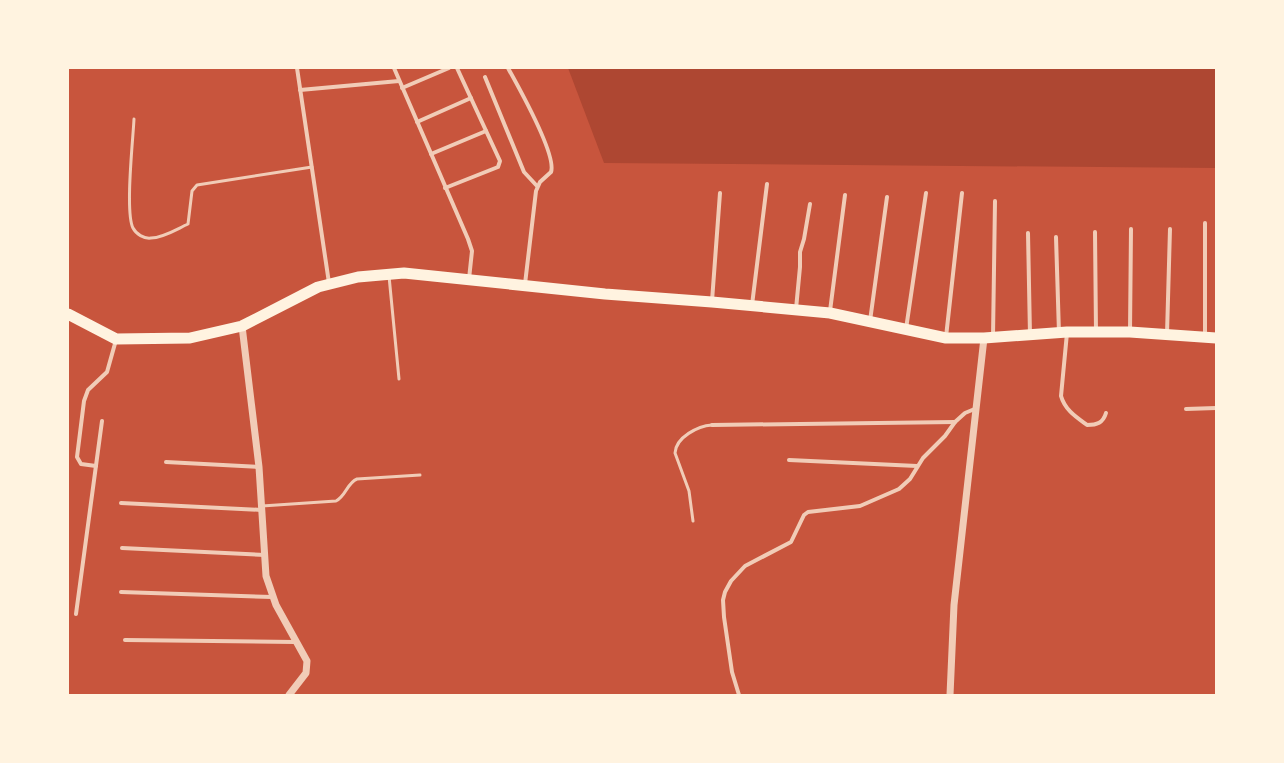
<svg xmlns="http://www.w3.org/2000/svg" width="1284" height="763" font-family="'Noto Sans',sans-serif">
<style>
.green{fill:#ae4732}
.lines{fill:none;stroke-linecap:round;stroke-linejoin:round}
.service{stroke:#f1ccb7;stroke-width:3}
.minor{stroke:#f1ccb7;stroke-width:4}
.tertiary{stroke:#f1ccb7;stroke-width:7}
.trunk{stroke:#fff3e0;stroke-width:11}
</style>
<rect width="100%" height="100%" fill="#c8553d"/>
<!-- green -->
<path class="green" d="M568,68H1216V168L604,163Z"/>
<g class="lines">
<!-- service -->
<g class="service">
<path d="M134,119C133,140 125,212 133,228C136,234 144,239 151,238C163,238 177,229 188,224L192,191L197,185L312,167"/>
<path d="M389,276L399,379"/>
<path d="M262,506L336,501C346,496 347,483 357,479L420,475"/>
<path d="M693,521L689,491L675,453C676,437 698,426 712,425"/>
</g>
<!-- minor -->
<g class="minor">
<path d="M297,68L329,283"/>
<path d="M394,68L468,239L472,251L469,279"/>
<path d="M508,68C518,86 557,155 551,172L540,182L536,191L525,284"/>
<path d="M485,77L524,172L537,186"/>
<path d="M402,88L449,68"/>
<path d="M300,90L399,81"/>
<path d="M417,122L471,98"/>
<path d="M431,154L486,131"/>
<path d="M445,188L498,167L500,161L457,68"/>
<path d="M1205,223V337"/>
<path d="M1095,232L1096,332"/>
<path d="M1028,233L1030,335"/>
<path d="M1056,237L1059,333"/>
<path d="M712,301L720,193"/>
<path d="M752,305L767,184"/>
<path d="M796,309L800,267V252L804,239L810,204"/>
<path d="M830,311L845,195"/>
<path d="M870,321L887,197"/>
<path d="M906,329L926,193"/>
<path d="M1130,332L1131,229"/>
<path d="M1067,333L1061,396C1065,410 1076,417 1087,425C1097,425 1103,423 1106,413"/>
<path d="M1167,334L1170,229"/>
<path d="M946,337L962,193"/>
<path d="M993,337L995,201"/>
<path d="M1186,409L1216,408"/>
<path d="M712,425L955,422"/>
<path d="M789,460L917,466"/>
<path d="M166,462L259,467"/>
<path d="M96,466L81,464L77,457L84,401L88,390L107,372L116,340"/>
<path d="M121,503L262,510"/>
<path d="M122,548L265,555"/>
<path d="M121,592L272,597"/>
<path d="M76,614L102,421"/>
<path d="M125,640L295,642"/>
<path d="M739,695L732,672L724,617L723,600L725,592L731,581L745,566L791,542L804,515L808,512L860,506L899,489L910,479L923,458L945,436L955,422L965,413L977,408"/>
</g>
<!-- tertiary -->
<g class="tertiary">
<path d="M242,326L259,467L266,576L276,605L307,661L306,673L289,695"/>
<path d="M950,695L954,605L984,338"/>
</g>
<!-- trunk -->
<path class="trunk" d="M68,314L116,339L190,338L242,326L318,287L358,277L404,273L605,294L712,302L830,313L946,338H984L1067,332H1130L1216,338"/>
</g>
<!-- border -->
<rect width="1284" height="763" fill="none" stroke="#fff3e0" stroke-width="138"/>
</svg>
